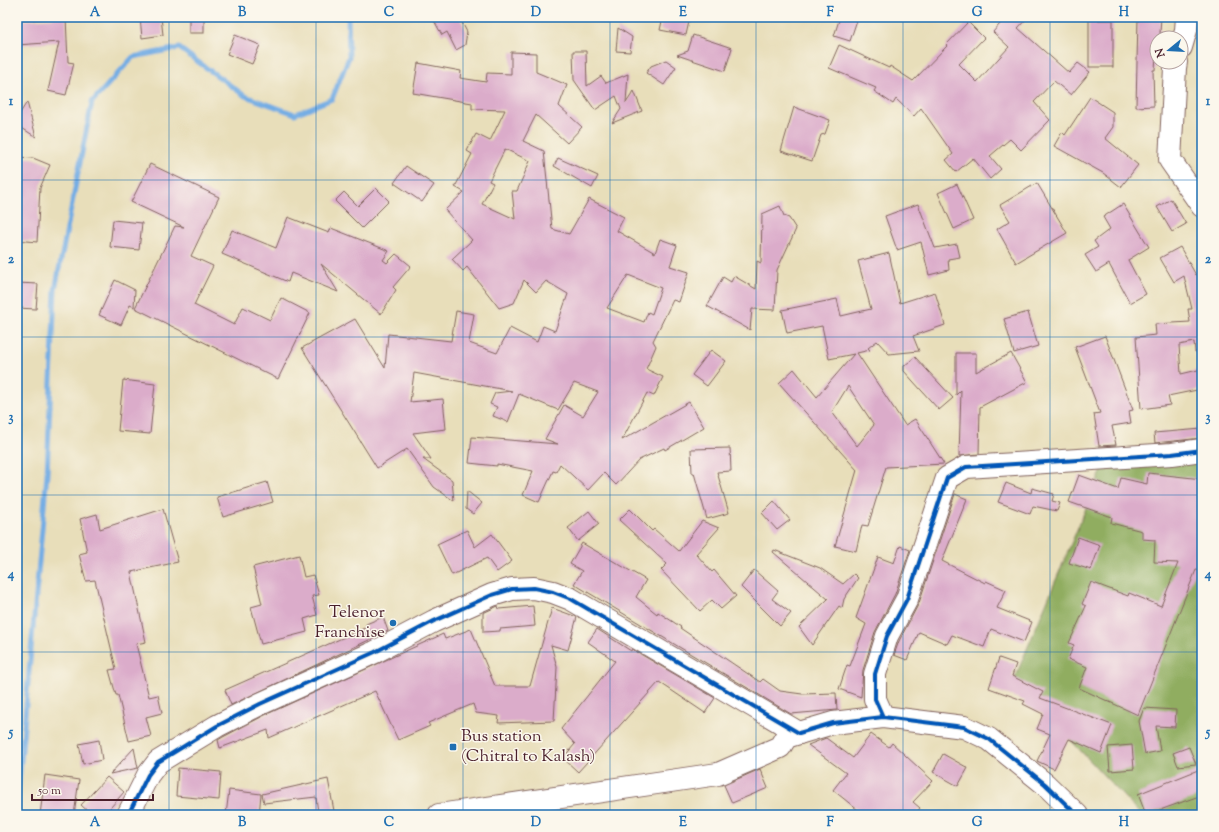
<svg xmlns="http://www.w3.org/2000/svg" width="1219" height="832" font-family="'Sorts Mill Goudy',serif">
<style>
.forest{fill:#90ad60;stroke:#6d6646}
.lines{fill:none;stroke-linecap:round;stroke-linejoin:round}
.stream{stroke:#74ade4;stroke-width:5}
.building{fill:#dbacca;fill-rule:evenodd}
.minor-casing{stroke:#81625d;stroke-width:24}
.minor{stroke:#fff;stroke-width:22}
.cycleway-casing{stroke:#fbf7ec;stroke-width:6}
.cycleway{stroke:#0057b8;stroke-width:4}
.grid{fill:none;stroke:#1f6fb2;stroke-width:1;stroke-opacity:0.55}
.poi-dot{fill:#1f6fb2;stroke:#fbf7ec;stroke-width:1.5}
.labels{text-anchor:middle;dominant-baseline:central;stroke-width:3;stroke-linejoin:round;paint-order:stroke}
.poi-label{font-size:17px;fill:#4a1f2b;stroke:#fbf7ec;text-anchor:end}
.neatline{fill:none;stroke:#1f6fb2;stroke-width:1.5}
.grid-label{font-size:13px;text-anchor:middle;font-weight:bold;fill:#1f6fb2}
</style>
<rect width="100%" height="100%" fill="#fbf7ec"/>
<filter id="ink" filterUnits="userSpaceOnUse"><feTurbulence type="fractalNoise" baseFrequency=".025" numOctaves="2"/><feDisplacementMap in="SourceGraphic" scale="8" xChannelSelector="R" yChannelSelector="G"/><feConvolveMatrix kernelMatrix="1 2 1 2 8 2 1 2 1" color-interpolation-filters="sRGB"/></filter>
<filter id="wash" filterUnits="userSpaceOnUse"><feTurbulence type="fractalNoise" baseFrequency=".012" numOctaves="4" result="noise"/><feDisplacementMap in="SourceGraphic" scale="16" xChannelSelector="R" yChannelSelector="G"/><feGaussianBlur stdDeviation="0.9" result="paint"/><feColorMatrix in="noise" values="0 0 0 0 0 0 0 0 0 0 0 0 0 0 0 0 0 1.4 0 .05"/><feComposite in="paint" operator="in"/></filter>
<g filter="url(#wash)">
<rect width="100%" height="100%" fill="#e8deba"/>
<!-- forest -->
<path class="forest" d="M1202,450V815H1141L1014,680L1107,458Z"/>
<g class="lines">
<!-- stream -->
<path class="stream" d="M17,804L47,474L55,290L92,102L133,57L179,48L245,96L295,114L332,99L349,57L348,17"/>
</g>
<g id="blocks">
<!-- building -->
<g class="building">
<path d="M66,17L68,62L74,63L66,95L48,91L59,42L17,45V21Z"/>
<path d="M140,17H161L163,35L142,38Z"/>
<rect x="189" y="17" width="15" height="16"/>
<path d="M432,17H459L467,32L465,45L456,50L447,32L442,35Z"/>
<path d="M663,17H690L686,35L660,30Z"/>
<path d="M840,17H858L850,41L834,36Z"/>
<path d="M1006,17H1028L1018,28L1069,73L1078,63L1090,72L1071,95L1054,81L1034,102L1050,120L1021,150L1010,139L990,156L1001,169L990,179L973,158L956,172L946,160L953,154L921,108L914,116L896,99L893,104L874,91L876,88L829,68L839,45L889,68L890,66L913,81L947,46L946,45L968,22L984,38L959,64L977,82L1009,47L993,32Z"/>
<path d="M1138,17H1161L1160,33L1172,34L1171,38H1157L1155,70H1153L1154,106L1136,107Z"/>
<rect x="1089" y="20" width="24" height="47"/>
<path d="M618,28L632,37L630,52L616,51Z"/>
<path d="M235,35L260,45L252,64L227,54Z"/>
<path d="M693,35L732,48L725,71L677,55L688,51Z"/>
<path d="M573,51H586L587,86L601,76L606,83L628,74L626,103L634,91L642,111L612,123L621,109L616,96L595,110L574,80Z"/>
<path d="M511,52L536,53V72L567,85L559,106L582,127L567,143L536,115L523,141L544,151L552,229L569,234L589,199L624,217L617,231L655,253L660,239L677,245L670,266L689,272L679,302L673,300L653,341L656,346L646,369L663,377L654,396L647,393L622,440L689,402L704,427L665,450L664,448L639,460L616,485L604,473L588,490L560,464L556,472L553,471L539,502L523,495L533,471L497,464V466L469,463L472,437L558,444L545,439L564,405L583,416L598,392L574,383L558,410L519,394L508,422L493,416L497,407L490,404L495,393L512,391L414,373L410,402L443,399L446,429L413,433L431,459H423L452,480L454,501L434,487L407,449L377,468L302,348L355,319L385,368L388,334L451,341L456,311L474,314L469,343L497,353L510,328L537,342L543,326L555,331L568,294L546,281L536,292L524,280L514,303L499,308L467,267L463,271L452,259L472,240L445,210L464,192L455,187L472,154L467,151L476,134L490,141L505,110L472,109V103L413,93L418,63L461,71L460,78L486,82L487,73L511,74ZM505,149L530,161L517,191H512L515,219L482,204L493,183L489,181ZM628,275L661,288L652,314L648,312L644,322L607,308Z"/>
<path d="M666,60L676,67L664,85L646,73L651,66Z"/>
<path d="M1090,97L1113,112V127L1105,138L1138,165L1121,187L1103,173L1054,146L1062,132L1065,135Z"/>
<path d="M27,102L36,137L17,125V118Z"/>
<path d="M794,107L830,120L825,134L821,135L812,161L781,151Z"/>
<path d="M17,157L33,158L50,165L40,188L37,242L17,240V204L20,183L17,182Z"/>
<path d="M558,158L598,176L592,188L554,166Z"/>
<path d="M150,164L219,197L191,256L213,266L194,305L234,325L243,307L270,320L281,298L310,313L278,379L135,308L175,226L184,227L131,202Z"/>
<path d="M406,166L434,185L422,202L394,183Z"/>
<path d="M1037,183L1067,233L1016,263L997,229L1010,221L1000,205Z"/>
<path d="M957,184L973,220L954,229L938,193Z"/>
<path d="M376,188L389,201L362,228L335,201L344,192L358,206Z"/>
<path d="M1171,199L1186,224L1172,232L1157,207Z"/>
<path d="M918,204L935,248L957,244L960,257L948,259L949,270L929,275L921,242L897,250L885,216Z"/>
<path d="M1123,204L1149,247L1128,260L1146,294L1130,303L1109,264L1096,272L1085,255L1098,247L1094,241L1110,229L1103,217Z"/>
<path d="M780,206L784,216L789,218L796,229L777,270L775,310L752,309L750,330L707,306L723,277L731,282L734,276L756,289L757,261L761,263L762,214Z"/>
<path d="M288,217L329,233L331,228L389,251L383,260L387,263L396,254L411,266L393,287L396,290L381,314L321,264L338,292L291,273L288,282L222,254L232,230L276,248Z"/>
<path d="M113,220L142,223L139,250L110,247Z"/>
<path d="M1180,247L1196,275L1202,273V351L1195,352L1194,342L1179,345L1181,374L1202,369V389L1168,396L1170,405L1141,409L1136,337L1156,335L1155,324L1190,322L1188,309H1192L1184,276L1174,282L1160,258Z"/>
<path d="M889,253L900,303L935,292L945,325L913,336L919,351L889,354L877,341L868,348L870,350L857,353L905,425L915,419L944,464L886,467L868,526L862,525L856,551L835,546L857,470L779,383L794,369L817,397L854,354L829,359L822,326L787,333L782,310L837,299L841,316L871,309L858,261ZM848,386L874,425L857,446L832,412Z"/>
<path d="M115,280L135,290L134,307L130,305L121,325L99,315Z"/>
<path d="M17,283L38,284L36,309L17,308Z"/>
<path d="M1028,312L1038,346L1014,353L1004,319Z"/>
<path d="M1105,336L1133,410L1129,411L1131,423L1112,426L1116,445L1099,446L1094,414L1100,413L1075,347Z"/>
<path d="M711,350L726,361L707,386L692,375Z"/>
<path d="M956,353H976V372L1011,353L1027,382L980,407L979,454L959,456L961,390L956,395Z"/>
<path d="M915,357L953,398L939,410L904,371V366Z"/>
<path d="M123,380L155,384L150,434L118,431Z"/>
<path d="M1202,429V438L1155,443L1154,433Z"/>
<path d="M730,448L731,471L717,472L729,513L707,519L694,473H692L691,449Z"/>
<path d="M1148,473L1202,479V571L1196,570L1138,715L1079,688L1087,667L1068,659L1074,645L1069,643L1086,606L1082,604L1091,582L1128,596L1129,593L1161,606L1178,563L1154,562L1155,540L1142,539V531L1111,523L1112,517L1069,502L1079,475L1118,489L1121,478L1147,484Z"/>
<path d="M267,482L273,502L223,517L217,497Z"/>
<path d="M1006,483L1031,493L1032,488L1054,494L1052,501L1060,503L1057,511L1033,506L1030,514L998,502Z"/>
<path d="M467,491L482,503L473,514L466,509Z"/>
<path d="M955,494L967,499L942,561L985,583L986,581L1006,590L997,608L1032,622L1024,642L991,629L984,647L952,635L947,644L919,632L907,660L894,655L899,641L919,603Z"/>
<path d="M774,501L790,520L777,530L762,513Z"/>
<path d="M163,509L178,562L131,572L146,642L136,644L149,697L158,695L162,713L146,717L151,736L129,741L118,695H116L109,670L116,669L95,580L86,581L79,554L87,552L80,519L97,514L100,529Z"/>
<path d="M630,509L652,531L654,529L679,551L702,521L719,528L696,554L712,572L714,570L736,596L721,609L712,600L700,611L661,570L667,564L619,520Z"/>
<path d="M589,511L599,524L578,541L568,528Z"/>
<path d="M467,530L475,547L492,534L512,561L497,572L487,558L452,575L437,544Z"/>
<path d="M1078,537L1100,545L1091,570L1069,563Z"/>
<path d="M582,543L646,580L636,597L657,614L658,612L681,627L680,628L760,682L763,679L780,691L802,694L836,693L837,710L791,714L574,584L582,571L570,564Z"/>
<path d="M900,546L910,550L895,594L875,632L863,670L861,697L839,689L847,665L850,666L866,624L856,618L878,557L894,563Z"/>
<path d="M774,550L820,568L843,584L854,574L858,578L844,599L842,608L839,606L812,645L799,627L828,599L773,552Z"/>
<path d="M299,555L304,577L313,575L319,595L312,596L317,615L304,619L307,632L261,644L251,607L262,604L253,567Z"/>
<path d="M754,570L778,591L772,599L791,613L780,626L741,587Z"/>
<path d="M498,606L499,609L533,606L535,626L500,629V631L483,632V613Z"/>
<path d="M552,608L577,617L568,650L551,645L557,667L554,721L498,723L499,716L476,713L473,704L428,723L430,726L398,740L375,691L269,738L268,730L220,748L218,740L223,737L265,715L443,634L445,639L471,629L495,686H530Z"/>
<path d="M383,617L388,631L231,705L225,690L367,627L366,624Z"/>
<path d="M597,629L631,651L632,649L715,698L705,713L659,682L578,772L563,758L575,744L561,729L615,661L588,642Z"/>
<path d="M999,658L1016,664L1012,676L1043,692L1040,698L1112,725L1101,753L1069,739L1054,769L1037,761L1050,734L1037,729L1043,714L1023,704L1025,701L989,688Z"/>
<path d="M1144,708L1176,710L1175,727L1156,726L1160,751L1145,754L1139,721Z"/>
<path d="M871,734L889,747L892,743L933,781L913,802L920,808L915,815H864L833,790L846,773L808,745L826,738L853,758Z"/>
<path d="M99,740L102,760L83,764L79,744Z"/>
<path d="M1132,745L1134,769L1110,771L1108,747Z"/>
<path d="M1189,747L1196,764L1178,766L1173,753Z"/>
<path d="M134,748L138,768L110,774Z"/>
<path d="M943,754L968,768L958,786L933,772Z"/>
<path d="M178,768L221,772L219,800L176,796Z"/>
<path d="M760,769L768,788L732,803L724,785Z"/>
<path d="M1198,770L1202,780V795L1146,815L1138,794Z"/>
<path d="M45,775L79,780L74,815H40Z"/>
<path d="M107,777L124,792L104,815H92L81,805Z"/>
<path d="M328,779L334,811L318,813L316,797L264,803L262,794Z"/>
<path d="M229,790L261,794L259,815H226Z"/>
</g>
</g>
</g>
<g filter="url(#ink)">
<use href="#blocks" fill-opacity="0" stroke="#81625d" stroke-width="1"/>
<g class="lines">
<!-- minor casing -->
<g class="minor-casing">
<g id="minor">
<path d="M1181,47L1186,30L1187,17"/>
<path d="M1176,62L1175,68L1170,160L1202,206"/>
<path d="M883,717L875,699V674L887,636L907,599L947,478L966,467L1172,454L1202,450"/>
<path d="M128,815L148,775L158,762L217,726L260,704L375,652L434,621L492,595L512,589L534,588L553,592L571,599L799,733L833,723L883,717L964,727L989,739L1045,784L1077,815"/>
<path d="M439,815L718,774L780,747L786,737L799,733"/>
</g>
</g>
<!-- minor -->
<use href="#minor" class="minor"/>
<!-- cycleway casing -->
<g class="cycleway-casing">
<g id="cycleway">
<path d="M883,717L875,699V674L887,636L907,599L947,478L966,467L1172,454L1202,450"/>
<path d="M128,815L148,775L158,762L217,726L260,704L375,652L434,621L492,595L512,589L534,588L553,592L571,599L799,733L833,723L883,717L964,727L989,739L1045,784L1077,815"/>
</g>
</g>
<!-- cycleway -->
<use href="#cycleway" class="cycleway"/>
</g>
</g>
<!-- grid -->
<path class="grid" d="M169,17V815M316,17V815M463,17V815M610,17V815M756,17V815M903,17V815M1050,17V815M17,180H1202M17,337H1202M17,495H1202M17,652H1202"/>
<!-- markers -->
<g class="poi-dot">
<circle cx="393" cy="623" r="4"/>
<rect x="449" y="743" width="8" height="8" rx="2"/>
</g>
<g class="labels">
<!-- poi labels -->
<g class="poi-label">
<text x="385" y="613">Telenor<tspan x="385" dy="20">Franchise</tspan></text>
<text x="461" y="737" text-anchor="start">Bus station<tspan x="461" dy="20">(Chitral to Kalash)</tspan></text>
</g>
</g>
<!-- margin -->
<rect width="1219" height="832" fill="none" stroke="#fbf7ec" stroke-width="44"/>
<!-- north arrow -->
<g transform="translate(1169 50) rotate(252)"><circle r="19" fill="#fbf7ec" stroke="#b4a19f"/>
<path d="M0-3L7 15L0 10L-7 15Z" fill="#1f6fb2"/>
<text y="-6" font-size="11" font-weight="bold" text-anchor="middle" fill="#4a1f2b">N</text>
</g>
<!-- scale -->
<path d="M32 794v6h121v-6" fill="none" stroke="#4a1f2b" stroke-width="2"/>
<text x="38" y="794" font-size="12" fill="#4a1f2b" stroke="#fbf7ec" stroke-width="3" paint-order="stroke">50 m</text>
<rect x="22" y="22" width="1175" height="788" class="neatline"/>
<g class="grid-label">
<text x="95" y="16">A</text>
<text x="242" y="16">B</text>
<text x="389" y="16">C</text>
<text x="536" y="16">D</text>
<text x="683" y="16">E</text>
<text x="830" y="16">F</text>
<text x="977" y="16">G</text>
<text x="1124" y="16">H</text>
<text x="11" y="105">1</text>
<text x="1208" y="105">1</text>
<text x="11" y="263">2</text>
<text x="1208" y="263">2</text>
<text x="11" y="421">3</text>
<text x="1208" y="421">3</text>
<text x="11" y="578">4</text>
<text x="1208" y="578">4</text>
<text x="11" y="736">5</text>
<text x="1208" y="736">5</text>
<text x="95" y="826">A</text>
<text x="242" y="826">B</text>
<text x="389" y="826">C</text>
<text x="536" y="826">D</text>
<text x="683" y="826">E</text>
<text x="830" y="826">F</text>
<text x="977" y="826">G</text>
<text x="1124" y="826">H</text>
</g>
</svg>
